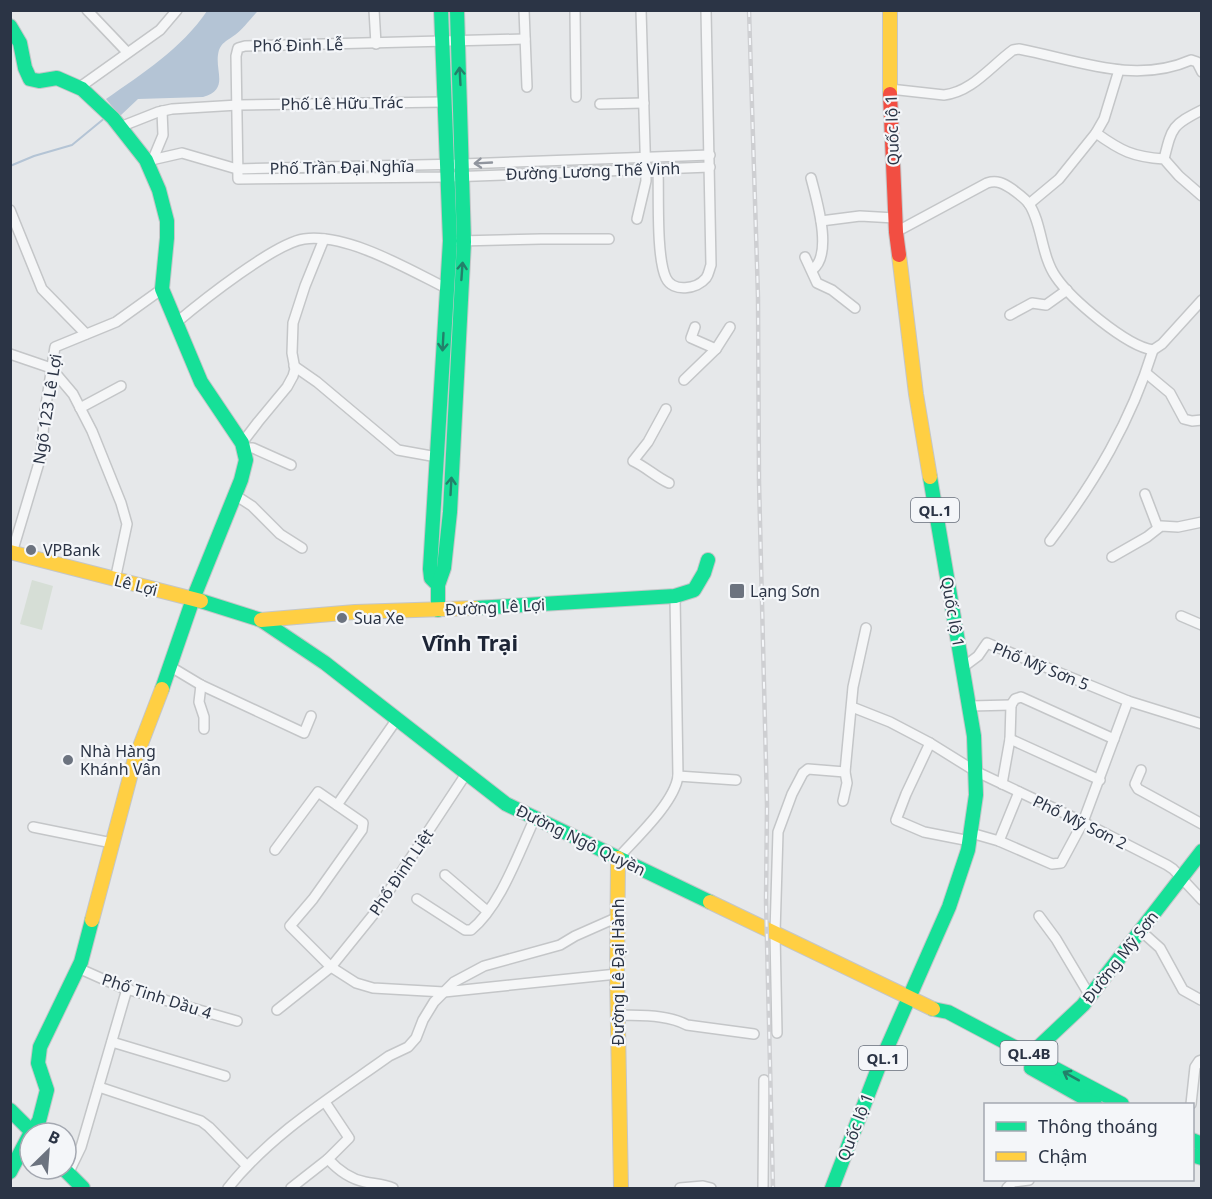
<svg xmlns="http://www.w3.org/2000/svg" width="1212" height="1199" font-family="'Noto Sans',sans-serif">
<style>
.green{fill:#d6ded6}
.water{fill:#b4c4d5}
.lines{fill:none;stroke-linecap:round;stroke-linejoin:round}
.stream{stroke:#b4c4d5;stroke-width:2}
.street-casing{stroke:#c4c6c8;stroke-width:12}
.fast-casing{stroke:#c4c6c8;stroke-width:16}
.slow-casing{stroke:#c4c6c8;stroke-width:16}
.jam-casing{stroke:#c4c6c8;stroke-width:16}
.street{stroke:#f5f6f7;stroke-width:9}
.fast{stroke:#16e098;stroke-width:14}
.slow{stroke:#ffcf43;stroke-width:14}
.jam{stroke:#f24e42;stroke-width:14}
.rail-casing{stroke:#cecfd2;stroke-width:4.5}
.rail{stroke:#f4f6f9;stroke-width:2;stroke-dasharray:7;stroke-linecap:butt}
.oneway{stroke:#22816a}
.oneway2{stroke:#90959e}
.poi-dot{fill:#6c737f;stroke:#f4f6f9;stroke-width:2}
.labels{text-anchor:middle;dominant-baseline:central;stroke-width:4.5;stroke-linejoin:round;paint-order:stroke}
.shield{fill:#f4f6f9;stroke:#676e7b;stroke-width:1.5}
.shield-label{font-size:15px;font-weight:bold;fill:#2b3445}
.street-label{font-size:16px;fill:#2b3445;stroke:#f4f6f9}
.poi-label{font-size:16px;fill:#2b3445;stroke:#f4f6f9;text-anchor:start}
.district-label{font-size:22px;font-weight:bold;fill:#1d2536;stroke:#f4f6f9}
</style>
<rect width="100%" height="100%" fill="#e6e8ea"/>
<!-- green -->
<path class="green" d="M32,580L53,586L42,630L20,624Z"/>
<!-- water -->
<path class="water" d="M207,11H258C249,20 243,30 232,37C226,41 222,43 219,50C213,70 231,89 203,97L138,99L120,116L106,99C143,73 181,49 207,11Z"/>
<g class="lines">
<!-- stream -->
<path class="stream" d="M10,166L34,156L72,145L106,117"/>
<!-- street casing -->
<g class="street-casing">
<g id="street">
<path d="M87,10L127,52"/>
<path d="M374,10L376,44"/>
<path d="M524,10L527,87"/>
<path d="M575,10L576,97"/>
<path d="M525,39L245,46L238,48L236,56L238,179L449,177L710,167"/>
<path d="M80,87L160,30L177,10"/>
<path d="M890,89L944,95C972,92 991,66 1013,50L1019,49C1077,60 1134,85 1191,60L1197,62L1202,72"/>
<path d="M600,104L644,103"/>
<path d="M120,127L158,112L172,109L238,105L445,102"/>
<path d="M1096,133C1121,151 1133,157 1164,159L1179,176L1202,196"/>
<path d="M153,159L163,135L162,111"/>
<path d="M1164,159C1172,127 1172,125 1202,110"/>
<path d="M147,161L182,153L237,169L462,164L710,155"/>
<path d="M658,168C659,195 656,257 666,278C673,293 697,289 706,278C709,274 709,270 711,265L706,10"/>
<path d="M811,178C816,198 834,255 812,270"/>
<path d="M1029,204L1059,179L1096,133L1104,119L1119,70"/>
<path d="M10,210L42,289L86,334"/>
<path d="M637,219L646,181L641,10"/>
<path d="M821,221L860,216L895,218"/>
<path d="M896,232L987,183C997,180 1003,183 1012,189C1017,193 1025,198 1029,204C1042,223 1041,256 1056,277C1071,299 1126,346 1153,350"/>
<path d="M459,241L541,239H609"/>
<path d="M805,257L817,283L832,290L855,308"/>
<path d="M1010,315L1032,303L1046,305L1067,290"/>
<path d="M177,322C202,301 275,243 304,239C347,233 408,269 446,288"/>
<path d="M695,327L691,338L716,349"/>
<path d="M1153,350L1162,344L1202,300"/>
<path d="M10,354L51,368L73,394L92,431L121,503L127,524L115,580"/>
<path d="M294,366L317,382L398,450L437,457"/>
<path d="M1146,373L1170,393L1184,419L1192,421L1202,420"/>
<path d="M684,380L716,349L730,327"/>
<path d="M80,408L121,386"/>
<path d="M666,409L648,442L633,461C646,467 656,477 669,483"/>
<path d="M242,443L258,422L287,387L293,376L295,369L292,353L293,323L305,286L324,239"/>
<path d="M244,448H253L291,465"/>
<path d="M1145,494L1158,528"/>
<path d="M235,495L252,506L280,534L302,548"/>
<path d="M1050,541C1095,482 1131,421 1153,350"/>
<path d="M12,553L41,456L45,411L55,347L116,322L162,289"/>
<path d="M1112,557L1147,537L1161,526L1178,527L1202,522"/>
<path d="M1181,616L1202,625"/>
<path d="M171,667L201,685L304,733L311,716"/>
<path d="M962,668L978,656L987,643L1128,701L1202,724"/>
<path d="M201,685L199,702L204,717V729"/>
<path d="M1011,705L1015,699L1021,697L1114,739"/>
<path d="M970,706L1011,705"/>
<path d="M852,707L890,722L930,743L975,771L1083,822L1167,865L1173,869L1202,900"/>
<path d="M1010,739L1100,780"/>
<path d="M930,743L906,794L896,820L924,832L970,841"/>
<path d="M1141,770L1135,784L1138,789L1202,824"/>
<path d="M678,776L736,780"/>
<path d="M1002,784L1010,739L1011,705"/>
<path d="M843,801L847,783L845,772L853,687L866,628"/>
<path d="M337,805L397,719"/>
<path d="M33,827L112,843"/>
<path d="M971,833L999,841L1052,864L1061,863L1083,822L1128,701"/>
<path d="M999,841L1019,792"/>
<path d="M275,850L318,792L363,823L362,830L313,899L290,926L331,967L356,983L373,988L444,992L617,974"/>
<path d="M618,858C636,838 675,802 678,776L675,596"/>
<path d="M445,875L487,911"/>
<path d="M417,899L465,930H471C501,905 518,854 535,818"/>
<path d="M1039,916L1056,939L1090,996"/>
<path d="M1141,931L1160,948L1183,990L1201,1000"/>
<path d="M78,968L123,988L237,1021"/>
<path d="M277,1010L331,967L373,915L466,774"/>
<path d="M618,1015C640,1016 667,1014 687,1025L754,1034"/>
<path d="M777,1033L775,933L778,832L792,794L803,773L808,769L845,772"/>
<path d="M112,1042L225,1076"/>
<path d="M99,1087L201,1121L209,1127L247,1166"/>
<path d="M325,1102L349,1138L328,1159C338,1170 350,1179 365,1182C375,1184 384,1184 393,1188"/>
<path d="M1191,1104L1195,1067L1199,1061L1202,1060"/>
<path d="M68,1174L81,1147L127,989"/>
<path d="M228,1188C271,1134 333,1096 389,1056L408,1047L416,1038L423,1020L434,1002L454,982L484,966L560,945L575,936L618,917"/>
<path d="M291,1188L328,1159"/>
<path d="M680,1188L703,1186L711,1188"/>
<path d="M763,1188L764,1080"/>
<path d="M1007,1188L1013,1182L1029,1180"/>
</g>
</g>
<!-- fast casing -->
<g class="fast-casing">
<g id="fast">
<path d="M10,26L20,43L25,68L30,79L39,81L57,78L82,89L113,118L146,160L159,190L167,221V238L162,289L201,382L242,443L246,460L241,480L193,599L162,689"/>
<path d="M438,585L431,578L430,569L450,241L441,10"/>
<path d="M201,601L261,620L325,663L506,804L710,902"/>
<path d="M475,608L675,596L694,590L704,573L708,560"/>
<path d="M438,610V585L444,568L450,512L464,242L457,10"/>
<path d="M933,1009L948,1012L1122,1104"/>
<path d="M1031,1054L1083,1005L1202,851"/>
<path d="M1031,1068L1095,1104"/>
<path d="M10,1110L33,1133"/>
<path d="M31,1133L39,1121L47,1090L38,1063L40,1047L81,962L92,920"/>
<path d="M1192,1140L1202,1144"/>
<path d="M1192,1155L1202,1158"/>
<path d="M64,1169L83,1188"/>
<path d="M10,1172L30,1134"/>
<path d="M832,1188L879,1066L949,907L968,850L976,795L974,736L930,477"/>
</g>
</g>
<!-- slow casing -->
<g class="slow-casing">
<g id="slow">
<path d="M890,10V94"/>
<path d="M899,255L916,394L930,477"/>
<path d="M10,552L201,601"/>
<path d="M261,620L355,612L475,608"/>
<path d="M618,858L617,974L621,1188"/>
<path d="M710,902L933,1009"/>
<path d="M92,920L134,762L162,689"/>
</g>
</g>
<!-- jam casing -->
<g class="jam-casing">
<path id="jam" d="M890,94L896,232L899,255"/>
</g>
<!-- street -->
<use href="#street" class="street"/>
<!-- fast -->
<use href="#fast" class="fast"/>
<!-- slow -->
<use href="#slow" class="slow"/>
<!-- jam -->
<use href="#jam" class="jam"/>
<!-- rail casing -->
<g class="rail-casing">
<path id="rail" d="M749,10L758,297L759,482L767,805L766,901L773,1188"/>
</g>
<!-- rail -->
<use href="#rail" class="rail"/>
</g>
<!-- one-way arrows -->
<defs><path id="oneway-shaft" d="M-6 0H5M1.5-3L5.5 0L1.5 3" fill="none" stroke-width="1.6" stroke-linecap="round" stroke-linejoin="round" transform="scale(1.5)"/></defs>
<g class="oneway">
<use href="#oneway-shaft" transform="translate(460 76) rotate(-93)"/>
<use href="#oneway-shaft" transform="translate(462 271) rotate(-86)"/>
<use href="#oneway-shaft" transform="translate(443 342) rotate(93)"/>
<use href="#oneway-shaft" transform="translate(451 486) rotate(-87)"/>
<use href="#oneway-shaft" transform="translate(1071 1076) rotate(-151)"/>
</g>
<use class="oneway2" href="#oneway-shaft" transform="translate(483 163) rotate(177)"/>
<!-- markers -->
<g class="poi-dot">
<circle cx="31" cy="550" r="6"/>
<rect x="729" y="583" width="16" height="16" rx="3"/>
<circle cx="342" cy="618" r="6"/>
<circle cx="68" cy="760" r="6"/>
</g>
<g class="labels">
<!-- shield labels -->
<g class="shield">
<rect x="911" y="498" width="48" height="24" rx="4.5"/>
<rect x="1000.5" y="1041" width="57" height="24" rx="4.5"/>
<rect x="859" y="1046" width="48" height="24" rx="4.5"/>
</g>
<g class="shield-label">
<text x="935" y="510">QL.1</text>
<text x="1029" y="1053">QL.4B</text>
<text x="883" y="1058">QL.1</text>
</g>
<!-- street labels -->
<g class="street-label">
<text transform="translate(298 45) rotate(-1)">Phố Đinh Lễ</text>
<text transform="translate(342 103) rotate(-1)">Phố Lê Hữu Trác</text>
<text transform="translate(892 130) rotate(-92)">Quốc lộ 1</text>
<text transform="translate(342 167) rotate(-1)">Phố Trần Đại Nghĩa</text>
<text transform="translate(593 171) rotate(-2)">Đường Lương Thế Vinh</text>
<text transform="translate(47 409) rotate(-81)">Ngõ 123 Lê Lợi</text>
<text transform="translate(136 585) rotate(14)">Lê Lợi</text>
<text transform="translate(495 607) rotate(-3)">Đường Lê Lợi</text>
<text transform="translate(953 612) rotate(80)">Quốc lộ 1</text>
<text transform="translate(1041 666) rotate(22)">Phố Mỹ Sơn 5</text>
<text transform="translate(1080 822) rotate(26)">Phố Mỹ Sơn 2</text>
<text transform="translate(581 840) rotate(26)">Đường Ngô Quyền</text>
<text transform="translate(401 872) rotate(-56)">Phố Đinh Liệt</text>
<text transform="translate(1120 957) rotate(-52)">Đường Mỹ Sơn</text>
<text transform="translate(618 972) rotate(-90)">Đường Lê Đại Hành</text>
<text transform="translate(157 996) rotate(18)">Phố Tinh Dầu 4</text>
<text transform="translate(855 1127) rotate(-69)">Quốc lộ 1</text>
</g>
<!-- poi labels -->
<g class="poi-label">
<text x="43" y="550">VPBank</text>
<text x="750" y="591">Lạng Sơn</text>
<text x="354" y="618">Sua Xe</text>
<text x="80" y="751">Nhà Hàng<tspan x="80" dy="18">Khánh Vân</tspan></text>
</g>
<!-- district labels -->
<g class="district-label">
<text x="470" y="642">Vĩnh Trại</text>
</g>
</g>
<!-- border -->
<rect width="1212" height="1199" fill="none" stroke="#2b3445" stroke-width="24"/>
<!-- legend -->
<rect x="984" y="1103" width="210" height="78" fill="#f4f6f9" stroke="#a4a8b1" stroke-width="1.5"/>
<rect x="996" y="1122" width="30" height="9" fill="#16e098" stroke="#a4a8b1" stroke-width="1.5"/>
<text x="1038" y="1133" font-size="18" fill="#2b3445">Thông thoáng</text>
<rect x="996" y="1152" width="30" height="9" fill="#ffcf43" stroke="#a4a8b1" stroke-width="1.5"/>
<text x="1038" y="1163" font-size="18" fill="#2b3445">Chậm</text>
<!-- north arrow -->
<g transform="translate(48 1151) rotate(25)"><circle r="28" fill="#f4f6f9" stroke="#a4a8b1" stroke-width="1.5"/>
<path d="M0-4.5L10 22L0 15L-10 22Z" fill="#6c737f"/>
<text y="-9" font-size="16" font-weight="bold" text-anchor="middle" fill="#2b3445">B</text>
</g>
</svg>
